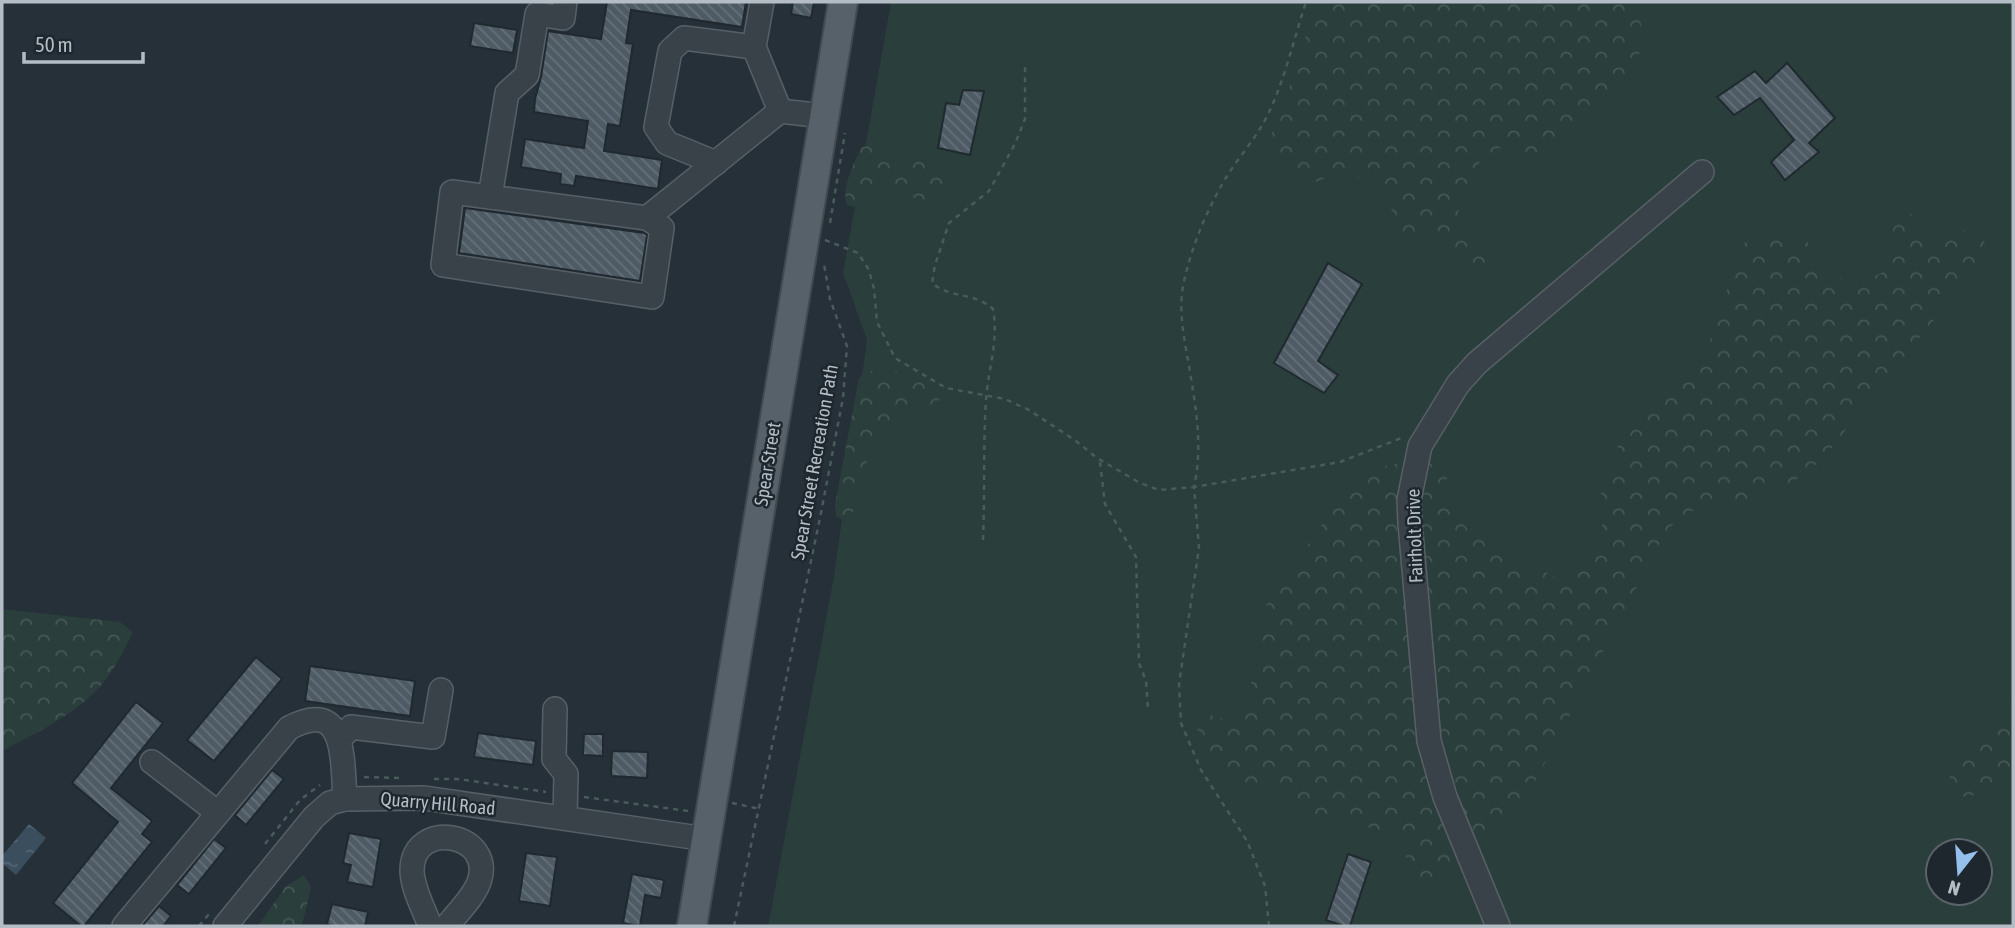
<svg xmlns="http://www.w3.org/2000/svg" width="2015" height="928" font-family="'Asap Condensed',sans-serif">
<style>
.grass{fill:#2a3e3b;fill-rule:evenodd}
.forest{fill:url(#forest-crowns)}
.water{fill:url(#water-ripples)}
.building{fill:url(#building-back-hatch);stroke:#202930;stroke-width:2}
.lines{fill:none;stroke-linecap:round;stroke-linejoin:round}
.minor-casing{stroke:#576067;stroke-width:26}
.major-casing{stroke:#424b52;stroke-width:32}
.path{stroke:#495b5a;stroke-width:2.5;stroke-dasharray:5 5;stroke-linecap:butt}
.minor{stroke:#394249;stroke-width:23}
.major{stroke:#576169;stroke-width:28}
.labels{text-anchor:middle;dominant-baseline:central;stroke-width:5;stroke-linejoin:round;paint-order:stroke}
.street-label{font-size:19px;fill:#b4bdc5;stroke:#1e272e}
</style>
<defs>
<pattern id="forest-crowns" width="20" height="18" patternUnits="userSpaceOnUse" patternTransform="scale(1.75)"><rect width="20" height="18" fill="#2a3e3b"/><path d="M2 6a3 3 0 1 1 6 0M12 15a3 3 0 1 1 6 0" fill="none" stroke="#465856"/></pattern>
<pattern id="water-ripples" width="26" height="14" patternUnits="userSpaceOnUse" patternTransform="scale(1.75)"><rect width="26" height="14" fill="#3b4e5e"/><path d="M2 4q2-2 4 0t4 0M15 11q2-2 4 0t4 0" fill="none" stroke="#556674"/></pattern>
<pattern id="building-back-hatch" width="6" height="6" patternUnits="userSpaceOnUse" patternTransform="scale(1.75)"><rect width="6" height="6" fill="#4e5b64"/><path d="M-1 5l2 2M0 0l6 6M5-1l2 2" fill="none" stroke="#657179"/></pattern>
</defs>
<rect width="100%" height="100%" fill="#253038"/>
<!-- grass -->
<path class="grass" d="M891,2H2013V926H768L834,576L867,340L843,273ZM1938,851H1980V893H1938Z"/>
<!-- forest -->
<g class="forest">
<path d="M1318,2H1635L1644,35L1637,61L1622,81L1553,146L1535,153L1498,148C1493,153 1485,157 1480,162C1469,176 1457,202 1458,219L1493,250L1489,262L1480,266C1469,262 1462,255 1452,248C1438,239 1418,239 1402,239C1394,231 1396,225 1393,214C1390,203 1380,191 1370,185C1362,180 1350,173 1340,172C1331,172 1324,181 1315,182C1292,184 1274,164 1267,145C1288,98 1300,49 1318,2Z"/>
<path d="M872,145L942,167L951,177L944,190L930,200L914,198L884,184L870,190L857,207L847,205C841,189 854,161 862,147Z"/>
<path d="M1911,214L1933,239L1962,230L1979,232L1985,243L1984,257L1821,461C1802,475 1784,491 1761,498C1751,500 1739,499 1728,500C1702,503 1680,515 1664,535L1515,820C1495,836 1458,875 1434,881C1427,883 1418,880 1411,880L1406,863V847L1397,838L1375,829L1349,822L1325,821L1303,809L1283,789L1268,785L1232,783L1217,775L1196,727L1199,712C1212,714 1222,721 1235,720L1259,665V624L1268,601L1359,472L1422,458L1445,473L1457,518L1471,532L1558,579L1586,565L1599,547L1602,525L1601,489L1614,452L1643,410L1682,376L1710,341L1741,247L1753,234C1768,234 1789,232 1802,238C1812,244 1815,255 1822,263C1841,285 1862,286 1884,271L1892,232L1900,215Z"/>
<path d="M866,371C893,372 925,369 943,392L938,403L927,411L902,418L880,437L862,471L859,493L851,518L845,521L836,516L835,504L859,378Z"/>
<path d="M2,609L120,622L133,632C123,653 112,675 95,692C68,718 34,734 2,751Z"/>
<path d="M2013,697C2013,713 2015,745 2013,759C2008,778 1983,790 1968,798L1947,790L1950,776L2001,723Z"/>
<path d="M304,875L311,887L302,926H258L286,886Z"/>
</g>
<!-- water -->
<path class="water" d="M29,824L46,838L16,875L2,863V856Z"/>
<!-- building -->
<g class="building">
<path d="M607,2H746L742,27L631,10L626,43L633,44L620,126L608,124L604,151L662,160L658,189L576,176L574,186L560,184L561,174L521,167L525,139L584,148L588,121L534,112L535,99L541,77L548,31L601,39Z"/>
<path d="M793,2H814L811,18L791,14Z"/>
<path d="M474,23L517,30L513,53L470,46Z"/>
<path d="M1787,63L1835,118L1809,143L1819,152L1785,180L1771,162L1794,140L1760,98L1734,115L1717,97L1755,71L1766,83Z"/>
<path d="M963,90L984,91L970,155L938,148L946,103L959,105Z"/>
<path d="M465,208L644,233L647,235L640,281L459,253Z"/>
<path d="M1328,263L1362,284L1318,361L1338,375L1324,393L1274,363Z"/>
<path d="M256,657L282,679L214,761L187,740Z"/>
<path d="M310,666L415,681L410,716L305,701Z"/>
<path d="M136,702L163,723L111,788L152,821L142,834L152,842L84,926H81L53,903L118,822L72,783Z"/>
<path d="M478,733L536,741L533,765L474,757Z"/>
<path d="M584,734H603V756L583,755Z"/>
<path d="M612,751L648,752L647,778L611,776Z"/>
<path d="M272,770L284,779L246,825L235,815Z"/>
<path d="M349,833L381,839L373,887L347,882L351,865L343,863Z"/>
<path d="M214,839L226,848L189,894L177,885Z"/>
<path d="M526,853L557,857L550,906L519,901Z"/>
<path d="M1348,854L1371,862L1350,926H1344L1326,920Z"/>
<path d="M632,874L664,880L661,898L645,895L640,926L623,923Z"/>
<path d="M332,904L368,912L365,926H331L327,924Z"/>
<path d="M159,906L171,916L163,926H142Z"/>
</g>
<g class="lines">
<!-- minor casing -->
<g class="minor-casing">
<g id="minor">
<path d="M762,2L754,47L780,111"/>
<path d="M716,163L667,143L656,127L670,51L684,38L754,47"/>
<path d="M490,197L507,93L527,75L537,14L563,18L565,2"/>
<path d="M647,218L662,228L652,297L443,265L452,192L647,218L780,111L824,116"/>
<path d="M555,709L554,759L566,774L565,818"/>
<path d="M340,739L351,727L433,737L441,690"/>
<path d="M152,762L218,813"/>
<path d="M124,926L289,728C347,697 342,760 345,799"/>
<path d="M225,926L314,817L330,803L345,799L424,798L706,839"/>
<path d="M430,926C424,909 412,888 412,870C413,818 496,833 479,882C473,898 457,913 447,926"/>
<path d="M1498,926L1445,797L1429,741L1410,523L1409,500L1420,446L1458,384L1477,363L1702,172"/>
</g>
</g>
<!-- major casing -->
<g class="major-casing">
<path id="major" d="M692,926L843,2"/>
</g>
<!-- path -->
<g class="path">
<path d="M830,223L845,133"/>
<path d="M825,240L858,253L869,270L874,289L877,322L895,358L946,388L1005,399L1029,410L1076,441L1097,458L1140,483L1159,490L1194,487C1203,446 1196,408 1189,366C1184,337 1177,307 1185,277C1192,247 1205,215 1220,188C1232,165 1251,145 1264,122C1284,85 1293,41 1306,2"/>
<path d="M1100,462L1105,504L1136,557L1139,663L1146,681L1148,710"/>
<path d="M983,540C985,493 983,446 986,400C988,369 999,341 993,309C975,292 951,299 932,283L935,265L949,223L989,191L1015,144L1025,119V65"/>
<path d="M364,777L400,778"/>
<path d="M434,779H458L546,792"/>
<path d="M584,797L688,811"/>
<path d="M732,803L760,809"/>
<path d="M265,844L300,800L320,785"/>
<path d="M199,926L209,914"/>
<path d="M734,926L820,518L843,398L847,346L830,299L824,264"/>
<path d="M1269,926L1265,886L1247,841L1201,770L1181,723L1179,684L1199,548L1194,487L1340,462L1404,437"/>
</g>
<!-- minor -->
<use href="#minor" class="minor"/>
<!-- major -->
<use href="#major" class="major"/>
</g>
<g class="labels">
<!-- street labels -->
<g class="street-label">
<text transform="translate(814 462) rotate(-80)">Spear Street Recreation Path</text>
<text transform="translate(767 464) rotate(-81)">Spear Street</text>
<text transform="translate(1414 536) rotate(-92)">Fairholt Drive</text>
<text transform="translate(438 803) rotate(5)">Quarry Hill Road</text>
</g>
</g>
<!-- border -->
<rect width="2015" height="928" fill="none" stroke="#b4bdc5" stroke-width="7"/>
<!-- north arrow -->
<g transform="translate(1959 872) rotate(197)"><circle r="33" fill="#1e272e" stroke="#5a636a" stroke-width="2"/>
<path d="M0-5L12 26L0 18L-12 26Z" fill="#93c1eb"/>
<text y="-10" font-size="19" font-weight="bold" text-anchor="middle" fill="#b4bdc5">N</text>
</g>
<!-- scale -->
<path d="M24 52v10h119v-10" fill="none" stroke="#b4bdc5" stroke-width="3.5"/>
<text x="35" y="52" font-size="21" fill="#b4bdc5" stroke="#1e272e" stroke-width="5" paint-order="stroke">50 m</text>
</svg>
